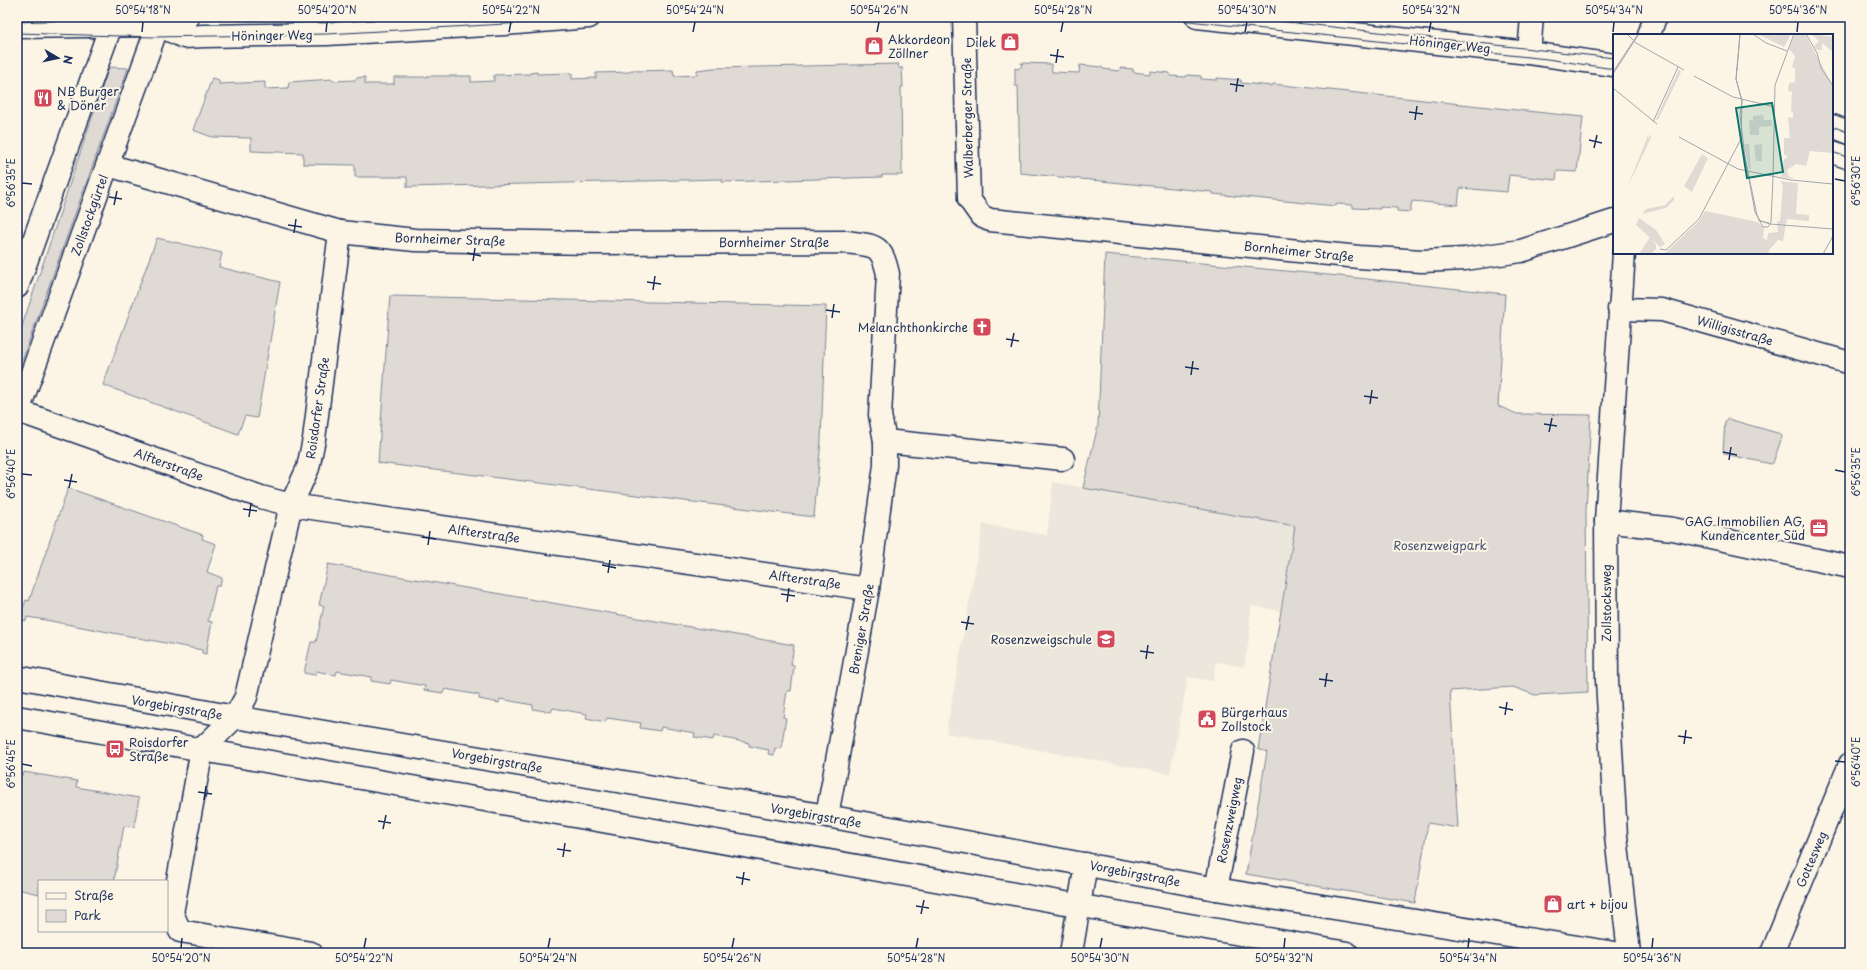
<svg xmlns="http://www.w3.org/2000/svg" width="1867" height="970" font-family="'Playpen Sans',sans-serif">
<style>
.built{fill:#ece7dc}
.green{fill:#dfdbd4;stroke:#7d8599}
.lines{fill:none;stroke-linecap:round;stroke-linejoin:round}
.street-casing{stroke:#1b2f5e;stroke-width:25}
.secondary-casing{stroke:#1b2f5e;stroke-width:25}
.street{stroke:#fcf5e5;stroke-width:22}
.secondary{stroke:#fcf5e5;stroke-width:22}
.tram{stroke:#1b2f5e;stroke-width:1}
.ticks{fill:none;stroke:#1b2f5e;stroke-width:1.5}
.labels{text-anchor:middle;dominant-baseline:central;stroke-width:4;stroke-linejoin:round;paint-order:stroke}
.street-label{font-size:12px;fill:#1b2f5e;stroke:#fcf5e5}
.poi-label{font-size:12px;fill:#1b2f5e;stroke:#fcf5e5;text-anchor:start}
.park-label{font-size:12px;fill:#425176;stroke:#fcf5e5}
.inset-road{fill:none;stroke:#a2a6af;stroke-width:1}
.view{fill:#0f766e;fill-opacity:0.15;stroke:#0f766e;stroke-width:2}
.inset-edge{fill:none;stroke:#1b2f5e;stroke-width:2}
.neatline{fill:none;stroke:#1b2f5e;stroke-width:1.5}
.ticks-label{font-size:10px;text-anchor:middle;fill:#1b2f5e}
</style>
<rect width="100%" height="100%" fill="#fcf5e5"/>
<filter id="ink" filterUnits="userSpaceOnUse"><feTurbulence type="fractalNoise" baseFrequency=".025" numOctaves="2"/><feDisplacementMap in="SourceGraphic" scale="8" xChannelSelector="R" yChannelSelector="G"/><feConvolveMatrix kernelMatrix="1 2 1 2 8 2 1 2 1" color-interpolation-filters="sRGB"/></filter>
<g filter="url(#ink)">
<!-- built -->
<path class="built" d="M1053,482L1295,526L1280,611L1252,606L1249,625L1251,626L1244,667L1216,662L1213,681L1188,677L1170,774L946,733L983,524L1047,535Z"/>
<!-- green -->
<g class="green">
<path d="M1021,63L1051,64L1052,72L1079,73L1080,65L1102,67L1103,69L1119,71L1120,68L1133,69V72L1150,74V71L1170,73V76L1186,77L1187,75L1201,76V79L1217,80V78L1241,80V83L1272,86L1273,84L1583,117L1577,172L1557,171L1556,180L1509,175L1507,192L1460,188L1458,205L1412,201L1410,212L1397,211V208L1380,207V209L1353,208V205L1337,204L1336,206L1213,194V192L1020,173L1018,86H1015V68L1018,69L1022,66Z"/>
<path d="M899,64L898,66L900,69L902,67L903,87H901L902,175H882V177L722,182V179L407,187V177H355V165L303,164V153L251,151V138L212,137L193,130L212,78L219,80V84L265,82V89L288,88L289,82L333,79V81L356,80V78L365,77V84H394V77H427V76H471V82L494,81V75L530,74V73L537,72V74L572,73V79L596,78V73L630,72L631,70H637V71L673,70L674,76L697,75V70L713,68Z"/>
<path d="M109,67L128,68L17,374V341Z"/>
<path d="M157,238L222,253L219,267L280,282L257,418L245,416L238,434L103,385Z"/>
<path d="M1105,254L1339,276L1505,294L1498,406L1517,414L1591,415L1586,511L1588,692L1535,695L1513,687L1450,691L1458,828L1428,823L1415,903L1246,874L1267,752L1258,749L1295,526L1083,488L1098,425Z"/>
<path d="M390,296L826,306L821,440L814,517L378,463Z"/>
<path d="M1728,419L1781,434L1782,437L1773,463L1771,464L1725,454L1723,452L1725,421Z"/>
<path d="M68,488L203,535L202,539L216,544L207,572L222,578L220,586H216L208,621L212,622L206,654L202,653V650L40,619L27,617L26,621L19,619L26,600L29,601Z"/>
<path d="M328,564L794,645L791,665L794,666L791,691H787L783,717L786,718L781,749L775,748L774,755L768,754L769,750L749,746V743L714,736L713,740L694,737L695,733L661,727L660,731L640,728L641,723L607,718L605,722L586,718L587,714L553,708L551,712L533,709V705L500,699L499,703L479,699V695L445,689L443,693L424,690L425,686L391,680L390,684L371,681V677L337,671L336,675L316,671L315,675L304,673L311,642H316L324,606L319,605Z"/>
<path d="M24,772L77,781L76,787L139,798L134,827L124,826L114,881H39V894L17,889V836L19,818L17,817V774L23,775Z"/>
</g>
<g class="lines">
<!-- street casing -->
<g class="street-casing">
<g id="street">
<path d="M964,17L969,199L981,216L990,220L1359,257L1422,261L1465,259L1521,251L1614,221"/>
<path d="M1649,35L1655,17"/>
<path d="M1529,53L1532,17"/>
<path d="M108,165L340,232L415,240L594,243L846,242C875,246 881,243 888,274L880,415L885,441V465L868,589L827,816"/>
<path d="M1624,253L1606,521L1607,680L1616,836L1629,953"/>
<path d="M1619,309L1662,310L1850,363"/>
<path d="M18,411L261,497L291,505L868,589"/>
<path d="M885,441L1063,459"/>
<path d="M1606,521L1673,529L1850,567"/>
<path d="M1216,889L1243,751"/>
<path d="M311,953L180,931L172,913L202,749L235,717L246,697L291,505L308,468L314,439L340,232"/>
<path d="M1071,953L1086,864"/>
</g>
</g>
<!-- secondary casing -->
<g class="secondary-casing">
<g id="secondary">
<path d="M1197,17L1529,53L1614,65"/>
<path d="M158,25L184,37L204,36L327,34L504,24L589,17"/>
<path d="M17,27L158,25L188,17"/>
<path d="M1832,126L1850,133"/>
<path d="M1832,152L1850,158"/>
<path d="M17,287L114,17"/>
<path d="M17,414L161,17"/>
<path d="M17,677L235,717L827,816L1216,889L1615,953"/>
<path d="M17,717L1347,953"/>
<path d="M1772,953L1850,764"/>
</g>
</g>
<!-- street -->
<use href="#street" class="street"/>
<!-- secondary -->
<use href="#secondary" class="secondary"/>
<!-- tram -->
<g class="tram">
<path d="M1151,17L1547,59L1614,69"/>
<path d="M1242,17L1614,58"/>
<path d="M17,22L170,17"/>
<path d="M17,33L154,37L327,34L559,21L728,17"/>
<path d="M1832,126L1850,133"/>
<path d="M1832,152L1850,158"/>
</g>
</g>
</g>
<!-- ticks -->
<path class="ticks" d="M142,32L143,22M326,32L327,22M509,32L511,22M693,32L695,22M877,32L879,22M1061,32L1063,22M1245,32L1247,22M1429,32L1431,22M1613,32L1614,22M1797,32L1798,22M1050,55L1064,57M1056,63L1058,49M1230,84L1244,86M1236,92L1238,78M1409,112L1423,114M1415,120L1417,106M1589,140L1602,143M1594,148L1597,135M1835,179L1845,181M22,183L32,184M109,197L122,199M114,205L117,191M288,225L302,227M294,233L296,219M467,253L481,256M473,261L475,248M647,282L661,284M653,290L655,276M826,310L840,312M832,318L834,304M1006,339L1019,341M1011,347L1014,333M1185,367L1199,369M1191,375L1193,361M1364,396L1378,398M1370,404L1372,390M1544,424L1557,426M1549,432L1552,418M1723,452L1737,455M1729,460L1731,447M1835,470L1845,472M22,474L32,475M64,480L77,482M69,488L72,474M243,509L257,511M249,517L251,503M422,537L436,539M428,545L430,531M602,565L616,568M608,573L610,560M781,594L795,596M787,602L789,588M961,622L974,624M966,630L969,616M1140,651L1154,653M1146,659L1148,645M1319,679L1333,681M1325,687L1327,673M1499,707L1513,710M1505,715L1507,702M1678,736L1692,738M1684,744L1686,730M1835,761L1845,762M22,764L32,766M198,792L212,794M204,800L206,786M378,821L391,823M383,829L386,815M557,849L571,851M563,857L565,843M736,877L750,880M742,885L744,872M916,906L929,908M921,914L924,900M181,948L182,938M364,948L366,938M548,948L550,938M732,948L734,938M916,948L918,938M1100,948L1102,938M1284,948L1285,938M1468,948L1469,938M1652,948L1653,938"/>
<!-- icons -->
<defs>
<g id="shop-square" transform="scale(1)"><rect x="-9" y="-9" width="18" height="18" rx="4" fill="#d1495b" stroke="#fcf5e5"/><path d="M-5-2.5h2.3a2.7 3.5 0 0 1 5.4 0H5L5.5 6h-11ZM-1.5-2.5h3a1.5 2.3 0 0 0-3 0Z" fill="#fff"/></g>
<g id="restaurant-square" transform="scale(1)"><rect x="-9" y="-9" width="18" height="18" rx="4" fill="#d1495b" stroke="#fcf5e5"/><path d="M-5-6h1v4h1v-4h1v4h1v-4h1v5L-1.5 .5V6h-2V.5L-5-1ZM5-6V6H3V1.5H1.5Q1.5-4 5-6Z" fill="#fff"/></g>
<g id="church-square" transform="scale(1)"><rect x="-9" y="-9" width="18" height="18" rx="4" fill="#d1495b" stroke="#fcf5e5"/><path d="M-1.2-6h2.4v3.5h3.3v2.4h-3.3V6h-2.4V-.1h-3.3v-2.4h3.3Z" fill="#fff"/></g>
<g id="office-square" transform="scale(1)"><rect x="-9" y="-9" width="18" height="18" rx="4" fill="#d1495b" stroke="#fcf5e5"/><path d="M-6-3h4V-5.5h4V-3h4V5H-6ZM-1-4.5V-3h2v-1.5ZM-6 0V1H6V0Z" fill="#fff"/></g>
<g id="school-square" transform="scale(1)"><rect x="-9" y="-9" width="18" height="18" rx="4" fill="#d1495b" stroke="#fcf5e5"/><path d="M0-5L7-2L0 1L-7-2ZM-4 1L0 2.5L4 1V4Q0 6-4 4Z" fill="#fff"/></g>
<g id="civic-square" transform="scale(1)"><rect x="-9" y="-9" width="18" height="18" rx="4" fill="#d1495b" stroke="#fcf5e5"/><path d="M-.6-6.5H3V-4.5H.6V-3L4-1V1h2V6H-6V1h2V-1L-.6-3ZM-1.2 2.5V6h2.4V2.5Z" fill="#fff"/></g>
<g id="bus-square" transform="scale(1)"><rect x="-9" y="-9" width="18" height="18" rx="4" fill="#d1495b" stroke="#fcf5e5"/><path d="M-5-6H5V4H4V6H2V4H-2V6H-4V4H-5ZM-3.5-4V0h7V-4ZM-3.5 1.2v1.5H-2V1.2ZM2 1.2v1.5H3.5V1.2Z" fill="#fff"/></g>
</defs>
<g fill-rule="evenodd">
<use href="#shop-square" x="1010" y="42"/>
<use href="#shop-square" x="874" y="46"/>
<use href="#restaurant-square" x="43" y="98"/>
<use href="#church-square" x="982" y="327"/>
<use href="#office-square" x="1819" y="528"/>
<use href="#school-square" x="1106" y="639"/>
<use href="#civic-square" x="1207" y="719"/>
<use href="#bus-square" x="115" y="749"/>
<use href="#shop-square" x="1553" y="904"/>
</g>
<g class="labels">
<!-- street labels -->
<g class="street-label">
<text transform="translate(272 35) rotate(-1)">Höninger Weg</text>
<text transform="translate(1450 44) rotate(6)">Höninger Weg</text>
<text transform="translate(967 118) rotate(-91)">Walberberger Straße</text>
<text transform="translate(89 215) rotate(-70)">Zollstockgürtel</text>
<text transform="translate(450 239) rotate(2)">Bornheimer Straße</text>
<text x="774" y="242">Bornheimer Straße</text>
<text transform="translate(1299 251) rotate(6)">Bornheimer Straße</text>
<text transform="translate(1735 330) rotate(16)">Willigisstraße</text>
<text transform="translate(317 408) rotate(-82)">Roisdorfer Straße</text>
<text transform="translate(169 464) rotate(20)">Alfterstraße</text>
<text transform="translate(484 533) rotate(8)">Alfterstraße</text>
<text transform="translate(805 579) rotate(8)">Alfterstraße</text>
<text transform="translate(1606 603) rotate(-90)">Zollstocksweg</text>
<text transform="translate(861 629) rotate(-80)">Breniger Straße</text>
<text transform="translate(177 707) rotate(10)">Vorgebirgstraße</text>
<text transform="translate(497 760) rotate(10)">Vorgebirgstraße</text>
<text transform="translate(816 815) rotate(10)">Vorgebirgstraße</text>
<text transform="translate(1229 820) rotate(-79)">Rosenzweigweg</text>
<text transform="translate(1811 859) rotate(-67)">Gottesweg</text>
<text transform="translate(1135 873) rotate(11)">Vorgebirgstraße</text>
</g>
<!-- poi labels -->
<g class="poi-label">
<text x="888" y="39">Akkordeon<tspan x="888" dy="14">Zöllner</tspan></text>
<text x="996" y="42" text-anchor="end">Dilek</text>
<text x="57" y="91">NB Burger<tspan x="57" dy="14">&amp; Döner</tspan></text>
<text x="968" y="327" text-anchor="end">Melanchthonkirche</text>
<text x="1805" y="521" text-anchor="end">GAG Immobilien AG,<tspan x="1805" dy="14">Kundencenter Süd</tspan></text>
<text x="1092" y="639" text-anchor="end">Rosenzweigschule</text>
<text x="1221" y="712">Bürgerhaus<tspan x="1221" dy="14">Zollstock</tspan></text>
<text x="129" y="742">Roisdorfer<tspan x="129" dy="14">Straße</tspan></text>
<text x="1567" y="904">art + bijou</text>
</g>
<!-- park labels -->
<g class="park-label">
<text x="1440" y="545">Rosenzweigpark</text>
</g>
</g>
<!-- overview -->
<g transform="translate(1613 34)">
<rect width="220" height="220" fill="#fcf5e5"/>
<path d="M145,0H178L171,13ZM182,0H192L220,52V119L197,117L193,132L183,130L174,136L175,142L182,145L168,143L171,125L174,124V121H171V104H177L175,83L180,84V78L178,77L179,58L175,57L176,49L182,48V34L179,33L182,22L176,15ZM198,0L220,3V18L209,9V16H204L201,12L206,7ZM66,35L68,38L45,86L43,85ZM150,81L151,86H159V92L146,93V101H137L136,86H140V82ZM36,99L35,104L39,101L37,106L14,154ZM131,110H136L138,136L136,135ZM149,110V127H143L141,111ZM89,120L95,124L79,158L71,152ZM167,147L185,149L183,180L196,181V187L174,185L170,207L165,206L156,216L158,220L156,217L155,220H51L86,187L92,177L145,188L151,194L150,204L154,206L155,199L165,198L164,187H167L170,151ZM61,162V166L53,174L29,180L33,175L52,171ZM26,184L43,196L52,210L47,213L23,191ZM37,203L43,211V215L38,220H26Z" fill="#dfdbd4"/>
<path class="inset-road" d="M14,0L23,9L71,36M127,0L123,45L129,67L128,105L144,181L147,187L156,189M140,0L153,9L174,17M193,0L204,19L208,34L220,52M124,34L123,45L129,67M124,36L127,0M0,38L25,0M0,40L26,0M81,42L120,63L162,73M0,54L44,90M129,67L127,81L132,124M40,88L65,33M66,103L125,135L178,146L220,150M132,123L142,178L150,193H155L158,188L160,144M160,144L162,51L181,0M145,186L157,190M157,190L220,195M47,215L53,216L86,185L128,105M210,220L220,202"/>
<path class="view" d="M159,69L170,138L134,144L123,74Z"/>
<rect width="220" height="220" class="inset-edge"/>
</g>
<!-- margin -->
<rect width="1867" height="970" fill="none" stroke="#fcf5e5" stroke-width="44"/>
<!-- legend -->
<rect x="38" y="880" width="130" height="52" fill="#fcf5e5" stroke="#a2a6af"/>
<rect x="46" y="893" width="20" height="6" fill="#fcf5e5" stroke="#a2a6af"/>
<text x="74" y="900" font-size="12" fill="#1b2f5e">Straße</text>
<rect x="46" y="910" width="20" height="12" fill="#dfdbd4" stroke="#a2a6af"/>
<text x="74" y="920" font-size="12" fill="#1b2f5e">Park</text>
<!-- north arrow -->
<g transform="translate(58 58) rotate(99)" stroke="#fcf5e5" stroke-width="3" paint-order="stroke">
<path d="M0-3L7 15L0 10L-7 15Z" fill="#1b2f5e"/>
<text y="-6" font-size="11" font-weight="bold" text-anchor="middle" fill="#1b2f5e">N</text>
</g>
<rect x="22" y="22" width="1823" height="926" class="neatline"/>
<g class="ticks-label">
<text x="143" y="14">50°54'18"N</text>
<text x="327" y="14">50°54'20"N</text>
<text x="511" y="14">50°54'22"N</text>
<text x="695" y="14">50°54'24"N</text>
<text x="879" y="14">50°54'26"N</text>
<text x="1063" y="14">50°54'28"N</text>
<text x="1247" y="14">50°54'30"N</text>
<text x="1431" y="14">50°54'32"N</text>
<text x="1614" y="14">50°54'34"N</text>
<text x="1798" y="14">50°54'36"N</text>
<text transform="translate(1856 181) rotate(-90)" y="4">6°56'30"E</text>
<text transform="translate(11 183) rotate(-90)" y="4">6°56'35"E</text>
<text transform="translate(1856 472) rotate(-90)" y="4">6°56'35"E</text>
<text transform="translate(11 474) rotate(-90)" y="4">6°56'40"E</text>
<text transform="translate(1856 762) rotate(-90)" y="4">6°56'40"E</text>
<text transform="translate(11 764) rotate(-90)" y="4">6°56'45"E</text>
<text x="181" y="962">50°54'20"N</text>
<text x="364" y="962">50°54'22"N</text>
<text x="548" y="962">50°54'24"N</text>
<text x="732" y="962">50°54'26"N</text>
<text x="916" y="962">50°54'28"N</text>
<text x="1100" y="962">50°54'30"N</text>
<text x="1284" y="962">50°54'32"N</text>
<text x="1468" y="962">50°54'34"N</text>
<text x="1652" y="962">50°54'36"N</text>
</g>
</svg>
